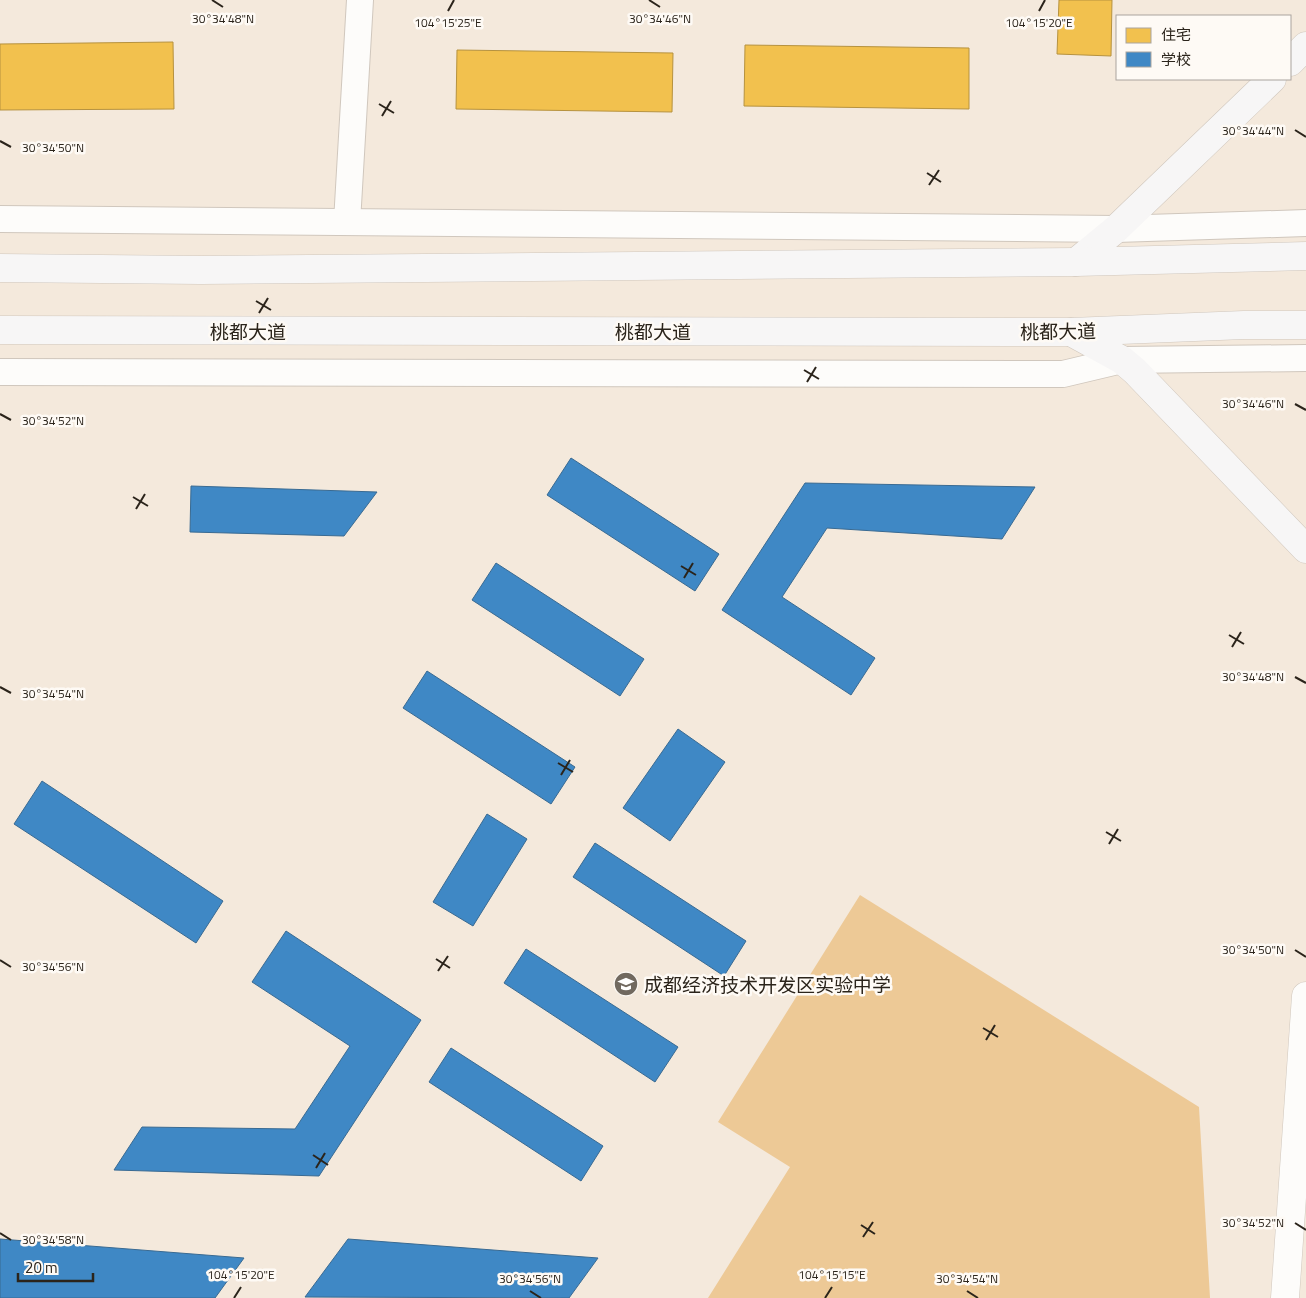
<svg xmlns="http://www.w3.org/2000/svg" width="1306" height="1298" font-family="'Titillium Web','Noto Sans SC',sans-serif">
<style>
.green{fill:#edc996}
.homes{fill:#f2c14e;stroke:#b6923f}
.schools{fill:#3f88c5;stroke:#396a92}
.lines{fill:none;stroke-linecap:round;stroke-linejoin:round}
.minor-casing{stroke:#d0c7bd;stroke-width:28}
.tertiary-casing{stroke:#d0c7bd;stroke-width:29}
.secondary-casing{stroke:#d0c7bd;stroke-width:29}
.minor{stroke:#fdfcfa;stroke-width:26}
.tertiary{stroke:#fdfcfa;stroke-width:28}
.secondary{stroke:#f7f6f6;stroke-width:28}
.ticks{fill:none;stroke:#2b241b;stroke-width:2}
.labels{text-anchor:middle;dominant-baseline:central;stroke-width:5;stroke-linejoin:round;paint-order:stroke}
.street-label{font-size:19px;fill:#2b241b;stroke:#fefaf5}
.poi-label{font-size:19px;fill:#2b241b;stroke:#fefaf5;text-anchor:start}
.ticks-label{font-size:12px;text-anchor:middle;fill:#2b241b;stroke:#fefaf5;stroke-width:5;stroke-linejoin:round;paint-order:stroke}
</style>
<rect width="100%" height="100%" fill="#f4e9dc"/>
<!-- green -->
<path class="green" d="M860,895L1199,1107L1210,1298H708L790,1167L718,1122Z"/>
<!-- homes -->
<g class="homes">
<path d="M1059,0H1112L1111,56L1057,54Z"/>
<path d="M173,42L174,109L0,110V44Z"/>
<path d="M745,45L969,48V109L744,106Z"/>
<path d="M457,50L673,53L672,112L456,109Z"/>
</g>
<!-- schools -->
<g class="schools">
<path d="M571,458L719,554L695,591L547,495Z"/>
<path d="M805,483L1035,487L1002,539L827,528L782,597L875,658L851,695L722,610Z"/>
<path d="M191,486L377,492L344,536L190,532Z"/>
<path d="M496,563L644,659L620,696L472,600Z"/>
<path d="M427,671L575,767L551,804L403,708Z"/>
<path d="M678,729L725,762L670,841L623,808Z"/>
<path d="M42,781L223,901L196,943L14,824Z"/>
<path d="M487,814L527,839L473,926L433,902Z"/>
<path d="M595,843L746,941L724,976L573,877Z"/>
<path d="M286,931L421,1020L319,1176L114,1170L142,1127L295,1129L350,1046L252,982Z"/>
<path d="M526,949L678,1047L655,1082L504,983Z"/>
<path d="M451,1048L603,1146L581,1181L429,1082Z"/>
<path d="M0,1239L244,1258L215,1298H0Z"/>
<path d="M348,1239L598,1258L569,1298L305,1297Z"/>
</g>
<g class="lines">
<!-- minor casing -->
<g class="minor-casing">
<g id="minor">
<path d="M0,219L1116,229L1306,223"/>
<path d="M347,222L360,0"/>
<path d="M0,372L1063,374L1122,360L1306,358"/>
</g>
</g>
<!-- tertiary casing -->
<g class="tertiary-casing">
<path id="tertiary" d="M1285,1298L1306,996"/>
</g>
<!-- secondary casing -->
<g class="secondary-casing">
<g id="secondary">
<path d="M1290,62L1306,46"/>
<path d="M1076,262L1116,229L1272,79"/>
<path d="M0,268L201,270L1076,262L1306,256"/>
<path d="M0,330L1071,332L1244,325H1306"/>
<path d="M1071,332L1122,360L1135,371L1306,549"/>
</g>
</g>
<!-- minor -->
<use href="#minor" class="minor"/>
<!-- tertiary -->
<use href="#tertiary" class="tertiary"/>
<!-- secondary -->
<use href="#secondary" class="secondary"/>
</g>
<!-- ticks -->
<path class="ticks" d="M212,0L223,7M649,0L660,7M448,11L454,0M1039,11L1045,0M379,104L394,113M382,116L391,101M1295,130L1306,137M0,141L11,147M927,173L941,182M929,185L939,170M256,301L271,310M259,313L268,298M804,370L819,379M807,382L816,367M1295,404L1306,410M0,414L11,420M133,497L148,506M136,509L145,494M681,566L696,575M684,578L693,563M1229,635L1244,644M1232,647L1241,632M1295,677L1306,683M0,687L11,693M558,763L573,772M561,775L570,760M1106,832L1121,841M1109,844L1118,829M1295,950L1306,957M436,959L450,968M0,960L11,967M438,971L448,956M983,1028L998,1037M986,1040L995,1025M313,1155L328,1165M316,1168L325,1153M1295,1223L1306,1230M861,1225L875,1234M0,1233L11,1240M863,1237L873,1222M530,1291L541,1298M967,1291L978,1298M234,1298L241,1287M825,1298L832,1287"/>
<!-- icons -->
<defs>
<g id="school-disc" transform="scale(1.25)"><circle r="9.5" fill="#71695f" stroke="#fefaf5"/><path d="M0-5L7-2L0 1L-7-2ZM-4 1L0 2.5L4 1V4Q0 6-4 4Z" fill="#fff"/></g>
</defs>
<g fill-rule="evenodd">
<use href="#school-disc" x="626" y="984"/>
</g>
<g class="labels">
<!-- street labels -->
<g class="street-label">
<text x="248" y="331">桃都大道</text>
<text x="653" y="331">桃都大道</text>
<text transform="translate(1058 331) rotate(-1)">桃都大道</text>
</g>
<!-- poi labels -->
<g class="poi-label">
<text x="644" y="984">成都经济技术开发区实验中学</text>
</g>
</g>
<g class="ticks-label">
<text x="223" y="23">30°34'48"N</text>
<text x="660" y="23">30°34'46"N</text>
<text x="448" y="27">104°15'25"E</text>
<text x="1039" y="27">104°15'20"E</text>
<text x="1253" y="135">30°34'44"N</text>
<text x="53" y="152">30°34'50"N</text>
<text x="1253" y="408">30°34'46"N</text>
<text x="53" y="425">30°34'52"N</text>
<text x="1253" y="681">30°34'48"N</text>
<text x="53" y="698">30°34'54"N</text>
<text x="1253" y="954">30°34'50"N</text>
<text x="53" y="971">30°34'56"N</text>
<text x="1253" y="1227">30°34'52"N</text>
<text x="53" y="1244">30°34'58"N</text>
<text x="241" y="1279">104°15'20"E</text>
<text x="832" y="1279">104°15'15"E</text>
<text x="530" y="1283">30°34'56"N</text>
<text x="967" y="1283">30°34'54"N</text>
</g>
<!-- legend -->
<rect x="1116" y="15" width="175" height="65" fill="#fefaf5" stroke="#aaa49e"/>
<rect x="1126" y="28" width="25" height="15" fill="#f2c14e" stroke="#aaa49e"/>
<text x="1161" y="40" font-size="15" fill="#2b241b">住宅</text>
<rect x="1126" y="52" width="25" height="15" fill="#3f88c5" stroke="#aaa49e"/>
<text x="1161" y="65" font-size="15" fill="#2b241b">学校</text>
<!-- scale -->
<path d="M18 1273v8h75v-8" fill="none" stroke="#2b241b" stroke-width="2.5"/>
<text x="25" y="1273" font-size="15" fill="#2b241b" stroke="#fefaf5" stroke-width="4" paint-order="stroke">20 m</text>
</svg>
